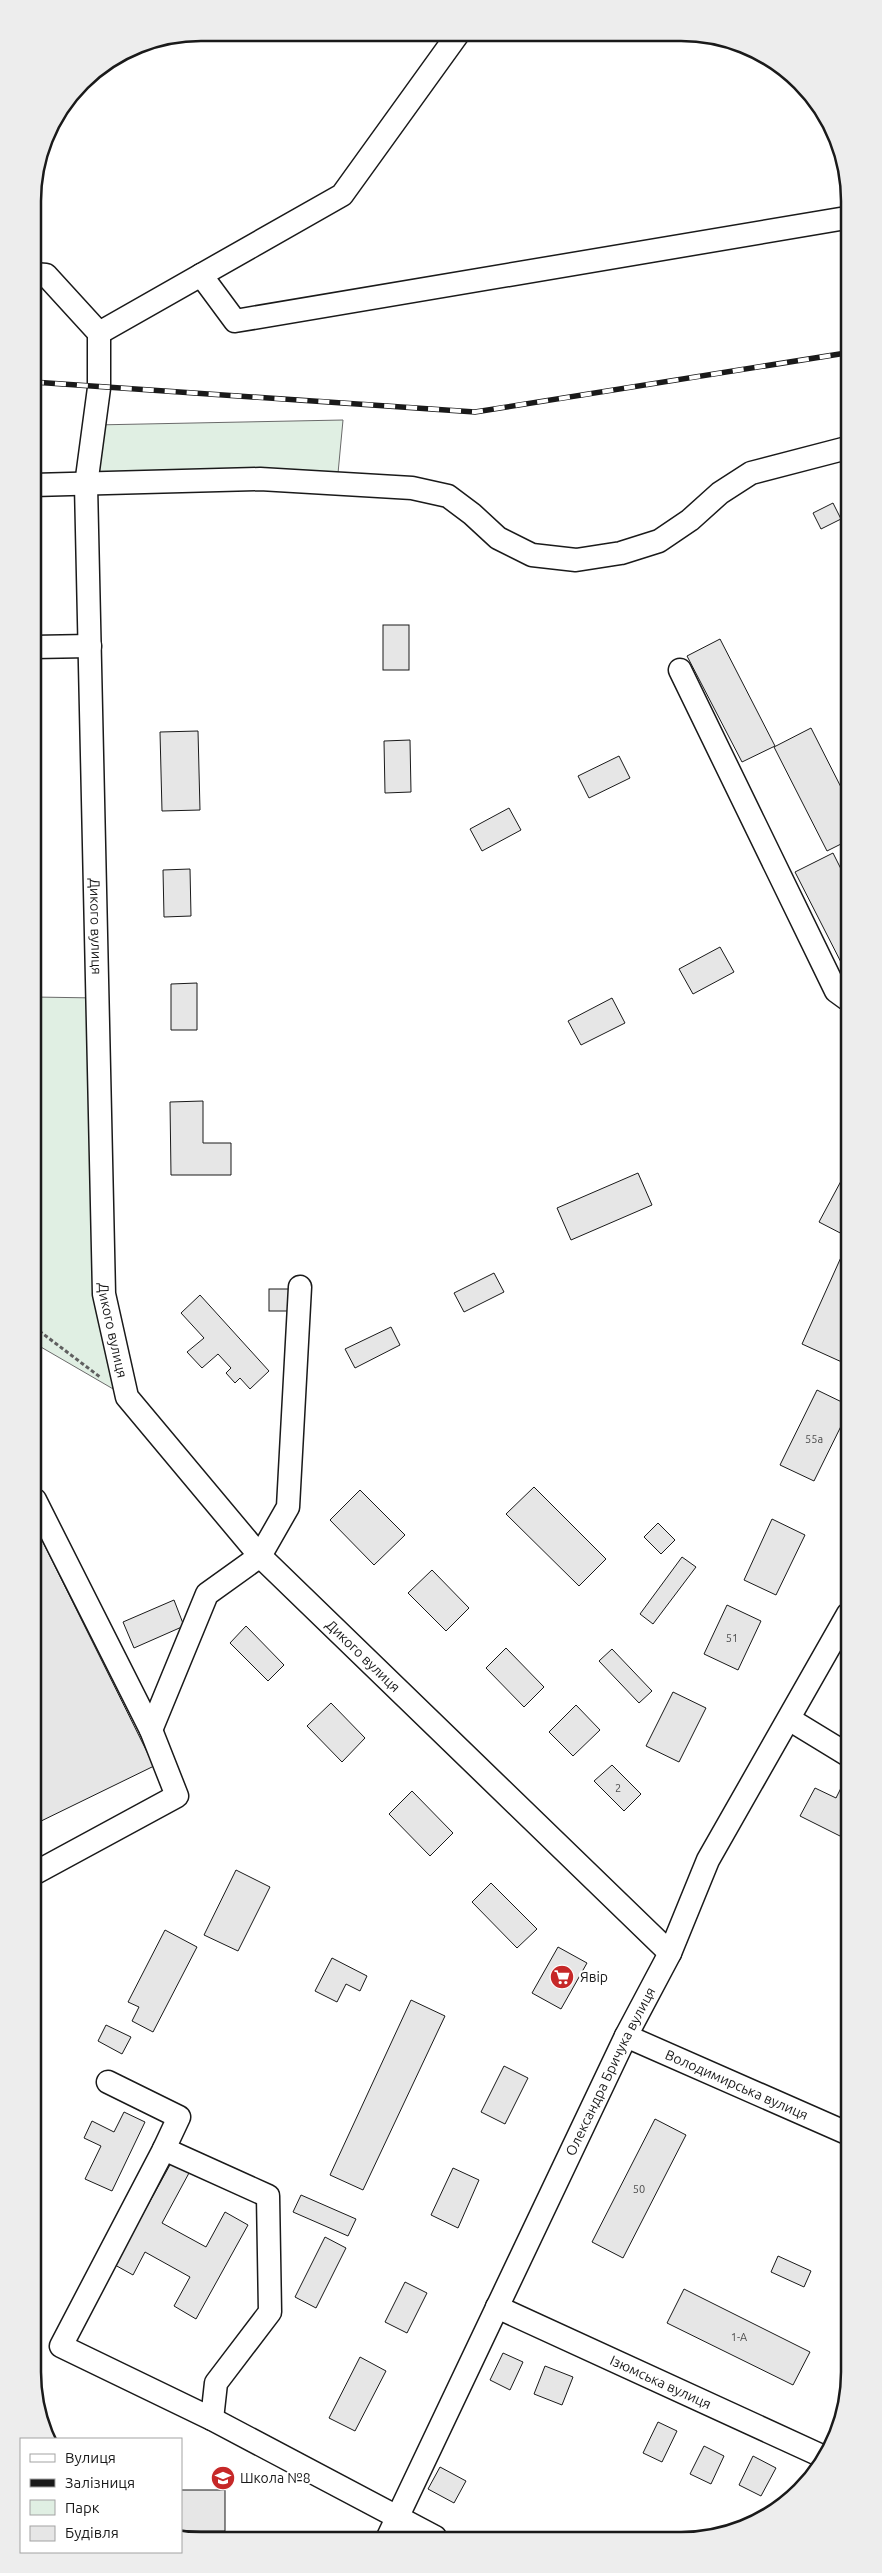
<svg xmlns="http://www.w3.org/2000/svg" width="882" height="2573" font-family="Ubuntu,sans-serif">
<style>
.green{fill:#e0efe3;stroke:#6a6a6a}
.building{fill:#e6e6e6;stroke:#1a1a1a}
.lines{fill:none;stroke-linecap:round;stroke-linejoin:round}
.minor-casing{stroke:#1a1a1a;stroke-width:25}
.path{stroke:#5f5f5f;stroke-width:3;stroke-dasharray:4 2.5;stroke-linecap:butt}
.minor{stroke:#fff;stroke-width:22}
.rail-casing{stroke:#1a1a1a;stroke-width:5.5}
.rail{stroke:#fff;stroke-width:4;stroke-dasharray:11;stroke-linecap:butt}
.labels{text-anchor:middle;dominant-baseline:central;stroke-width:4;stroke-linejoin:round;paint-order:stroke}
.number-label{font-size:11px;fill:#4d4d4d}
.street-label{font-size:14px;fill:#1a1a1a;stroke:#fff}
.poi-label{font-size:14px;fill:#1a1a1a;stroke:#fff;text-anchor:start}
.rim{fill:none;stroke:#1a1a1a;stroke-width:2.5}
</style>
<rect width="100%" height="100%" fill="#fff"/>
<!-- green -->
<g class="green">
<path d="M343,420L337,484L86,485L94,425Z"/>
<path d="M34,997L98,998L104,1294L127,1397L34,1343Z"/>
</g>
<!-- building -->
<g class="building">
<path d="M833,503L841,519L821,529L813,513Z"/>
<rect x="383" y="625" width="26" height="45"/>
<path d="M720,639L775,746L742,762L687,656Z"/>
<path d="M811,728L847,799V841L827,851L774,747Z"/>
<path d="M198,731L200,810L162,811L160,732Z"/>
<path d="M410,740L411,792L385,793L384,741Z"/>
<path d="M619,756L630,778L589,798L578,776Z"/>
<path d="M509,808L521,830L482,851L470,829Z"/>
<path d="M833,853L847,881V974L795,872Z"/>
<path d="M190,869L191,916L164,917L163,870Z"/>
<path d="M720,947L734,972L693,994L679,969Z"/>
<path d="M197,983V1030H171V984Z"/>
<path d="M612,998L625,1023L581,1045L568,1021Z"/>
<path d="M203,1101V1143H231V1175H171L170,1102Z"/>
<path d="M848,1168V1237L819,1222Z"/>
<path d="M638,1173L652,1205L571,1240L557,1208Z"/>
<path d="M847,1244L848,1354L844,1363L802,1344Z"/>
<path d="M494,1273L504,1292L464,1312L454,1293Z"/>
<rect x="269" y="1289" width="22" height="22"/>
<path d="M200,1295L269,1371L250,1389L240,1378L235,1383L226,1373L231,1368L218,1354L202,1368L187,1352L204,1338L181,1313Z"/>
<path d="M391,1327L400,1345L355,1368L345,1349Z"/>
<path d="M817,1390L848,1405V1412L814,1481L780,1465Z"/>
<path d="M534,1487L606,1559L579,1586L506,1514Z"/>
<path d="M360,1490L405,1535L374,1565L330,1520Z"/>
<path d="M772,1519L805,1535L776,1595L744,1580Z"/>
<path d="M658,1523L675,1540L661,1554L644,1537Z"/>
<path d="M35,1526L154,1766L35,1824Z"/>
<path d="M682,1557L696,1567L653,1624L640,1614Z"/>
<path d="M432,1570L469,1608L446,1631L408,1593Z"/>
<path d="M174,1600L184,1626L134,1648L123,1622Z"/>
<path d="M727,1605L761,1621L738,1670L704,1654Z"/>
<path d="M246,1626L284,1665L268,1681L230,1643Z"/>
<path d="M506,1648L544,1687L524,1707L486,1668Z"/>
<path d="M612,1649L652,1691L639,1703L599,1661Z"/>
<path d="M673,1692L706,1708L679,1762L646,1746Z"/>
<path d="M331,1703L365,1738L342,1762L307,1726Z"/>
<path d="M576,1705L600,1730L573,1756L549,1732Z"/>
<path d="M612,1765L641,1794L624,1811L594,1781Z"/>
<path d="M844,1782L848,1784V1840L800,1816L815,1788L836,1798Z"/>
<path d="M412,1791L453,1833L430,1856L389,1814Z"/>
<path d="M236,1870L270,1887L238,1951L204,1935Z"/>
<path d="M491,1883L537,1929L517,1948L472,1902Z"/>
<path d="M165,1930L197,1947L153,2032L132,2021L139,2007L128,2002Z"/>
<path d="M558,1947L587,1963L561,2009L532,1993Z"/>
<path d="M332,1958L367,1976L360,1991L346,1984L337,2002L315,1991Z"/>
<path d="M411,2000L445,2016L363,2190L330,2175Z"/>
<path d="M106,2025L131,2037L122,2054L98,2041Z"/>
<path d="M504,2066L528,2078L505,2124L481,2112Z"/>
<path d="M124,2112L145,2122L112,2191L85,2179L101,2146L84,2138L92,2121L114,2132Z"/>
<path d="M655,2119L686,2135L623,2258L592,2242Z"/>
<path d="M171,2163L189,2173L162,2223L206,2247L225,2212L248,2225L196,2319L174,2306L190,2277L145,2252L133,2275L115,2265Z"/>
<path d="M453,2168L479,2180L458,2228L431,2215Z"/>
<path d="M301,2195L356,2219L348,2236L293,2212Z"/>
<path d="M325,2237L346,2248L316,2308L295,2297Z"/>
<path d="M778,2256L811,2271L804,2287L771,2272Z"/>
<path d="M405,2282L427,2293L407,2333L385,2322Z"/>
<path d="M684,2289L810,2352L793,2385L667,2323Z"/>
<path d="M503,2353L523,2362L510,2390L490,2380Z"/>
<path d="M360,2357L386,2371L355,2431L329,2418Z"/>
<path d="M545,2366L573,2377L562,2405L534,2394Z"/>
<path d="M658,2422L677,2431L662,2462L643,2453Z"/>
<path d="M704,2446L724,2456L711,2484L690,2474Z"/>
<path d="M753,2456L776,2468L761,2496L739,2485Z"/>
<path d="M440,2467L466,2481L454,2503L428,2489Z"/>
<rect x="181" y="2490" width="44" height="41"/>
</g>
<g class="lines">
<!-- minor casing -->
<g class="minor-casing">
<g id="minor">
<path id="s1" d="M33,274L46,275L99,333V388L86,485L104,1294L127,1397L260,1556L670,1953"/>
<path d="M201,275L235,321L846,218"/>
<path d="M99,333L342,195L458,34"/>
<path d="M33,485L260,479L412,488L448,496L472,514L498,538L532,555L576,560L621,553L659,541L690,520L720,493L751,473L847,448"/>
<path d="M33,647L90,646"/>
<path d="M680,670L836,991L847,999"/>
<path d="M35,1500L151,1730L177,1796L35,1873"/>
<path d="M789,1719L848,1755"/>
<path d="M151,1730L207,1594L260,1556L288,1507L300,1287"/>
<path id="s2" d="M626,2036L849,2134"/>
<path d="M108,2082L179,2117L164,2149L61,2346L212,2419L435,2537"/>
<path d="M164,2149L268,2196L270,2312L216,2383L212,2419"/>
<path id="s3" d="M497,2307L824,2457"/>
<path id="s4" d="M388,2537L626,2036L670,1953L708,1860L848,1614"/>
</g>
</g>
<!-- path -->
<path class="path" d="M34,1327L100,1377"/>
<!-- minor -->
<use href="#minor" class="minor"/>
<!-- rail casing -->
<g class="rail-casing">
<path id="rail" d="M33,382L475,412L846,353"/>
</g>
<!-- rail -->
<use href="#rail" class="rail"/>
</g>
<!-- icons -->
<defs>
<g id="supermarket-disc" transform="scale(1.25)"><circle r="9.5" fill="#c62828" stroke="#fff"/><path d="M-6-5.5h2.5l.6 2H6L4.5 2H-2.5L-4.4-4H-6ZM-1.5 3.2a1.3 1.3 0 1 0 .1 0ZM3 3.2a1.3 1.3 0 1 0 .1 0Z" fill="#fff"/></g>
<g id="school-disc" transform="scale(1.25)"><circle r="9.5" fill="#c62828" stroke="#fff"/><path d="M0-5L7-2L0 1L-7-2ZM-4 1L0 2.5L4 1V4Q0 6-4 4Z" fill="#fff"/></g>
</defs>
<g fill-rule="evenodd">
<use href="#supermarket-disc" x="562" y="1977"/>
<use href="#school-disc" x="223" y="2478"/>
</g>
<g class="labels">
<!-- number labels -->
<g class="number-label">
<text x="814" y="1439">55а</text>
<text x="732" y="1638">51</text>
<text x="618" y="1788">2</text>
<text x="639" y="2189">50</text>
<text x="739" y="2337">1-А</text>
</g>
<!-- street labels -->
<g class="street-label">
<text stroke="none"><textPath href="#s1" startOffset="686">Дикого вулиця</textPath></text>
<text stroke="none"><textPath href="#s1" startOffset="1091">Дикого вулиця</textPath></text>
<text stroke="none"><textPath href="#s1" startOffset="1510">Дикого вулиця</textPath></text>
<text stroke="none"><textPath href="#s4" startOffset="516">Олександра Бричука вулиця</textPath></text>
<text stroke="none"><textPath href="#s2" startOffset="121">Володимирська вулиця</textPath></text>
<text stroke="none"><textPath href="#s3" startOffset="180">Ізюмська вулиця</textPath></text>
</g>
<!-- poi labels -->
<g class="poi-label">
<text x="580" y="1977">Явiр</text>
<text x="240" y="2478">Школа №8</text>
</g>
</g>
<!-- crop -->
<path d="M0 0H882V2573H0ZM201 41H681A160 160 0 0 1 841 201V2372A160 160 0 0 1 681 2532H201A160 160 0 0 1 41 2372V201A160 160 0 0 1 201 41Z" fill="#ededed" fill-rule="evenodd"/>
<path class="rim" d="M201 41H681A160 160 0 0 1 841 201V2372A160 160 0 0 1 681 2532H201A160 160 0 0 1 41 2372V201A160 160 0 0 1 201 41Z"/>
<!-- legend -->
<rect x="20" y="2438" width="162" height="115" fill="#ffffff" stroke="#a3a3a3"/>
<rect x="30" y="2454" width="25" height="8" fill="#ffffff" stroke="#a3a3a3"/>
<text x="65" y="2463" font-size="15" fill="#1a1a1a">Вулиця</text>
<rect x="30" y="2479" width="25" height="8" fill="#1a1a1a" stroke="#a3a3a3"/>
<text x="65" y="2488" font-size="15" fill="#1a1a1a">Залізниця</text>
<rect x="30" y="2500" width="25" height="15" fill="#e0efe3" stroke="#a3a3a3"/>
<text x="65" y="2513" font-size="15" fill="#1a1a1a">Парк</text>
<rect x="30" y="2526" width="25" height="15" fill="#e6e6e6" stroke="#a3a3a3"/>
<text x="65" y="2538" font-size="15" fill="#1a1a1a">Будівля</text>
</svg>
